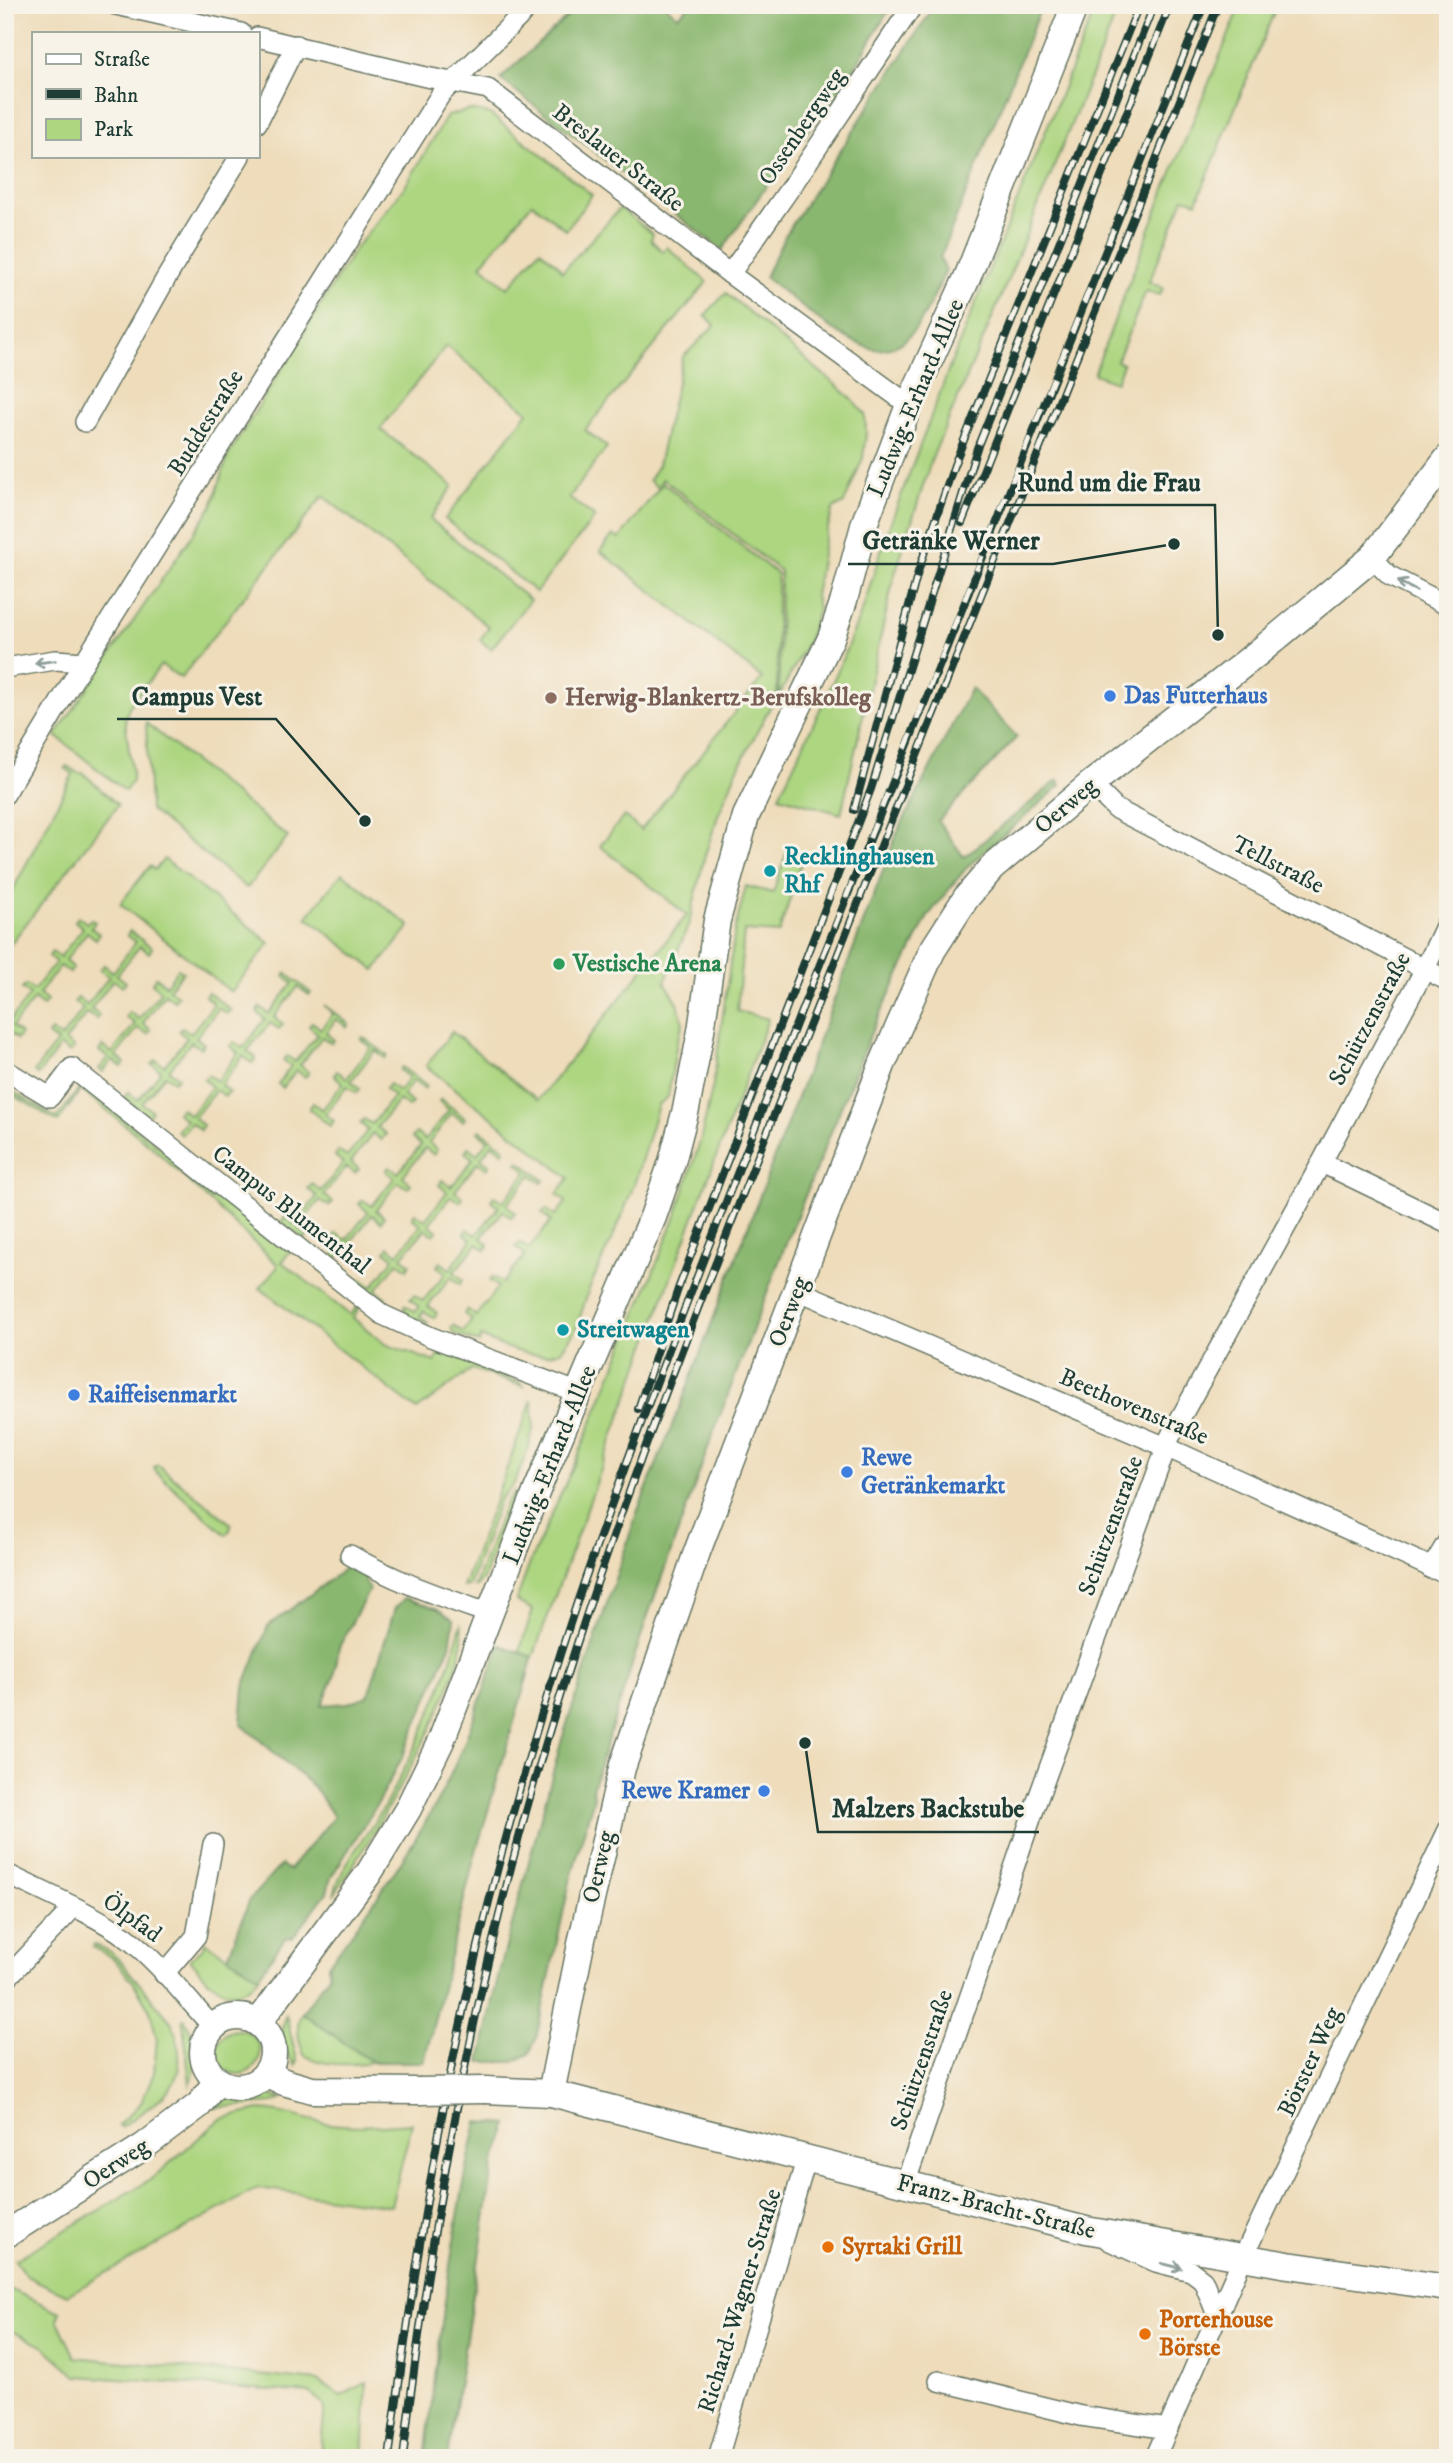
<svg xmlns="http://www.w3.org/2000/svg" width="1453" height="2463" font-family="'IM FELL DW Pica',serif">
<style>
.green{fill:#add681;stroke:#668a5a;stroke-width:2}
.forest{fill:#8ab76f;stroke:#547a52;stroke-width:2}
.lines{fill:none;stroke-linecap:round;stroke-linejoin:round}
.street-casing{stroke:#677563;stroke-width:22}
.secondary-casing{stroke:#677563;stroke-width:29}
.street{stroke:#fff;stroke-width:19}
.secondary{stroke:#fff;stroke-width:26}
.rail-casing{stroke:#1f3d34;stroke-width:8}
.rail{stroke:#f7f3e8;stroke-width:5;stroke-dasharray:16;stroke-linecap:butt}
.secondary-bridge-casing{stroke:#677563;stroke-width:29;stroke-linecap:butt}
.secondary-bridge{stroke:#fff;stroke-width:26}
.oneway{stroke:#8f9e9a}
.shop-dot{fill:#3f7fe0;stroke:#f7f3e8;stroke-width:2.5}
.education-dot{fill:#8d6e63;stroke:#f7f3e8;stroke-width:2.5}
.culture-dot{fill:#0f9aa8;stroke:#f7f3e8;stroke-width:2.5}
.leisure-dot{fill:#2e9e5b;stroke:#f7f3e8;stroke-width:2.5}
.food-dot{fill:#e8710a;stroke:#f7f3e8;stroke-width:2.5}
.labels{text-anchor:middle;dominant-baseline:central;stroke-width:6;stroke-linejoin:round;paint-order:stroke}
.street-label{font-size:24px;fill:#1f3d34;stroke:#f7f3e8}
.shop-label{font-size:24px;font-weight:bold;fill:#366cbe;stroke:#f7f3e8;text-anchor:start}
.education-label{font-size:24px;font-weight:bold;fill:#785e54;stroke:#f7f3e8;text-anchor:start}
.culture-label{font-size:24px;font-weight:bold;fill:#0d838f;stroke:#f7f3e8;text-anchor:start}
.leisure-label{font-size:24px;font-weight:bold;fill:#27864d;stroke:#f7f3e8;text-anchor:start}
.food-label{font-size:24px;font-weight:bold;fill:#c56008;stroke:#f7f3e8;text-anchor:start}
.leader{fill:none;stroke:#1f3d34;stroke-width:2.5}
.callout-dot{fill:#1f3d34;stroke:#f7f3e8;stroke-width:2.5}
.callout-label{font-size:26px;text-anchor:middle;font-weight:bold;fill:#1f3d34;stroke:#f7f3e8;stroke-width:6;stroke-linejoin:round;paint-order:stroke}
</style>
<rect width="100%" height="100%" fill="#f7f3e8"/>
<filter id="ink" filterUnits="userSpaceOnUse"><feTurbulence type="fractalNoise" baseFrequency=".0143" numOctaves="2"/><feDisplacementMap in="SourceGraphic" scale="14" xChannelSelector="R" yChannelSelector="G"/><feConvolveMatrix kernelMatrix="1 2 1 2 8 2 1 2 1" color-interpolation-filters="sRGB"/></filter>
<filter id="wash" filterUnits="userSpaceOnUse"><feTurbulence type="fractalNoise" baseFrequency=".00686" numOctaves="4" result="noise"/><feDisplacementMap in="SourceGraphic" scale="28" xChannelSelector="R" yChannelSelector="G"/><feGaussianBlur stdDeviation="1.57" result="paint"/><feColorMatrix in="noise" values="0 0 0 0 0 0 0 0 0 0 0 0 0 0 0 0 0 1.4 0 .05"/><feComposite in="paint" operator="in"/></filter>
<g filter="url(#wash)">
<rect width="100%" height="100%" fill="#eedcba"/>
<!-- green -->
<g class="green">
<path d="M1097,5H1120L998,304L932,458L894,577L841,814L779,796L832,684L862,611L885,538L952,361Z"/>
<path d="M1241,5H1277L1197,202L1184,198L1149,282L1163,288L1160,295L1146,291L1117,361L1123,364L1116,382L1094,374L1165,189Z"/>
<path d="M469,110L490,114L592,195L566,230L532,203L481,265L508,288L540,250L558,265L562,272L620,208L653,234L651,240L663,252L667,247L707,282L585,430L607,447L569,498L595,517L536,592L445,519L528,412L446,346L380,429L453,486L430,519L530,600L491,649L480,640L489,627L323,496L181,678L161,665L129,707L125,719L132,773V781L125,791L56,736L57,733L212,506L228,456L354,250L406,185L447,116Z"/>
<path d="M726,293L848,395L865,414L866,433L863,458L844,503L833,509L824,542L815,596L818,608L809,639L779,696L780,571L663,479L657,487L649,480L658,465L683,357L715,325L705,315Z"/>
<path d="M663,483L777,574V694L736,772L719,813L705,855L689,924L665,982L678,1003L683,1024L677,1042L668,1097L658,1105L635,1182L621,1219L589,1289L576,1329L561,1351C534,1361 505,1348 481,1337L479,1343L453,1333L451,1327L453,1325L463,1332L472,1320L464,1314L467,1309L476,1316L498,1287L490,1281L493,1277L503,1283L525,1255L516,1247L520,1243L529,1249L551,1221L542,1213L546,1209L555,1216L566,1202L557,1194L569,1178L426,1066L452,1032L538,1100L687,915L600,846L624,816L641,830L762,678L600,551L613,535L619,539Z"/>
<path d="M146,723L288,837L247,888L150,810Z"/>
<path d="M67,766L78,773H83L118,805L5,951V905L73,774L65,768Z"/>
<path d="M786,854L802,860L779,933L744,931L737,1011L768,1019L668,1285L533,1657L519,1652L533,1610L516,1601L532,1558L582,1447L674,1221L700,1142L713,1085L735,929L746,886L773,893Z"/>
<path d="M164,859L270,943L231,992L120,904L150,866L155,870Z"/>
<path d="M342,873L410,926L375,970L307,917Z"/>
<path d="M78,917L87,923L91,919L95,922L91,928L99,934L96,939L87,932L65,961L73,968L70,973L60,966L39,994L47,1001L43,1006L34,999L12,1027L21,1034L17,1039L8,1032L5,1035V1022L8,1023L30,995L22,989L26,985L34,990L56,962L49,956L52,952L60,957L83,928L75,921Z"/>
<path d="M130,931L152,948L149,953L140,946L117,975L126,982L122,986L113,980L91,1009L99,1015L96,1019L87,1013L65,1041L74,1048L70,1053L60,1046L38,1075L34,1072L57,1042L48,1035L51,1031L61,1038L83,1009L74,1002L78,998L87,1005L109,977L100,970L104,965L113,972L136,942L127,935Z"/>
<path d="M178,969L183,972L169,989L178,996L174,1001L165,994L143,1023L151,1030L148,1034L138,1028L116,1056L125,1063L122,1067L112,1060L103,1072L99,1069L108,1058L99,1051L103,1046L112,1053L135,1024L126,1017L129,1012L139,1019L161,991L152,983L156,977L166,985Z"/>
<path d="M286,973L311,993L309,995L298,987L274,1017L283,1024L279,1029L270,1023L247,1051L256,1058L252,1063L243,1056L221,1085L229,1092L225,1096L216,1090L194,1118L203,1125L200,1130L191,1123L181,1135L177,1131L186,1120L177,1113L181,1108L190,1115L212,1087L204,1080L208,1075L217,1081L238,1053L230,1046L234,1042L243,1048L265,1019L257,1012L260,1007L269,1014L293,983L284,976Z"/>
<path d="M208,992L231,1010L227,1014L219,1008L196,1037L204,1044L200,1048L191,1042L169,1070L178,1077L174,1081L165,1075L142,1103L152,1111L148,1116L124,1097L128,1092L138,1100L161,1071L152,1064L156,1060L164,1066L187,1038L179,1031L182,1027L191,1033L214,1004L205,996Z"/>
<path d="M324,1005L349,1024L347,1027L336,1019L326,1033L334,1040L331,1043L322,1037L300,1065L309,1073L305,1077L296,1070L283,1088L278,1084L291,1066L283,1060L287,1056L295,1062L318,1034L309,1026L312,1022L321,1029L333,1014Z"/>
<path d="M363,1037L387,1055L385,1058L375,1050L351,1081L360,1089L357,1093L347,1086L325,1114L334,1121L330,1126L309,1109L313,1103L322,1110L343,1083L334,1075L337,1071L347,1078L371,1047L361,1039Z"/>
<path d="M402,1067L426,1086L424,1089L413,1081L403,1095L412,1103L408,1107L399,1100L377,1127L386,1134L381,1140L373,1133L351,1162L359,1169L355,1173L346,1167L324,1195L333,1202L329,1206L320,1200L298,1228L308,1236L304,1240L281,1222L285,1217L295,1225L317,1196L308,1189L312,1184L321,1191L343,1163L335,1156L338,1151L347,1157L368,1130L360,1123L364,1119L372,1124L394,1096L385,1089L389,1084L399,1091L409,1078L400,1070Z"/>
<path d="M82,1085L290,1251L282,1262L350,1315L358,1306L360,1307L353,1318L385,1344L435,1362L440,1350L519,1382L525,1387L472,1369L417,1410L260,1288L277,1268V1264L152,1147L83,1091H80L58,1122L5,1090V1087L57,1118Z"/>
<path d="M441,1099L465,1118L463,1121L452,1113L429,1143L437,1150L434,1155L425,1148L403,1176L411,1184L408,1188L398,1182L376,1210L384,1217L381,1222L372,1215L350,1243L359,1251L355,1255L346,1248L337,1259L333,1256L342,1244L333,1237L336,1233L346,1240L368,1212L359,1204L363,1200L372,1206L394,1178L386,1171L389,1167L398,1173L421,1145L412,1138L416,1133L425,1140L449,1110L439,1101Z"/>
<path d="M480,1130L505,1149L503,1152L492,1144L481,1158L490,1165L487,1169L478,1162L455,1191L463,1198L460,1202L451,1196L429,1224L437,1231L434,1235L425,1229L402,1257L410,1264L407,1269L398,1262L376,1290L386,1298L382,1303L358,1284L361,1279L372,1287L394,1258L386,1251L389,1247L398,1254L421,1225L412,1218L415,1213L425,1220L447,1192L439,1185L442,1180L451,1187L473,1159L465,1152L468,1147L477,1154L488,1140L478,1132Z"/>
<path d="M519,1161L544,1180L542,1183L531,1175L507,1205L515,1212L511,1217L503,1211L481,1238L489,1245L486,1250L477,1244L454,1272L463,1280L460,1284L451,1277L428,1306L437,1313L434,1318L424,1311L420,1316L429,1324L409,1316L404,1311L405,1305L415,1312L419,1307L410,1299L414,1295L423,1301L446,1273L437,1266L440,1262L450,1269L472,1240L464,1233L467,1229L476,1235L499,1207L491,1200L494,1196L503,1202L527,1172L517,1163Z"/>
<path d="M532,1400L534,1427L528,1449L514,1484L500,1499L469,1586L463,1587Z"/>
<path d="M158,1465L231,1524L230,1530L226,1535L155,1471L154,1467Z"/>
<path d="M515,1491L483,1580L474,1588L506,1502Z"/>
<path d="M461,1625C476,1670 363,1852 334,1895C341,1863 368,1835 384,1807C416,1749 445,1689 461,1625Z"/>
<path d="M205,1942L259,1976C233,2011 209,1983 190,1959L204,1947Z"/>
<path d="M94,1944L111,1952L122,1963L172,2023C194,2084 165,2096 121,2127L118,2125L141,2103L154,2073L157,2039L150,2010L131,1979L113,1958L93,1947Z"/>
<path d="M302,2013L372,2062C350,2065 323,2067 304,2055C299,2042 294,2025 302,2013Z"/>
<path d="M286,2015L297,2060L295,2065C283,2051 278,2032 286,2015Z"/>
<path d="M184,2019C195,2032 198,2070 190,2085L183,2022Z"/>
<circle cx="238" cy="2052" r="22"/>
<path d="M262,2093L282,2099L273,2103L214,2108L228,2100Z"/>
<path d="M259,2110C281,2110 302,2119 324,2123C353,2128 382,2125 412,2123L391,2206L258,2188L67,2295L26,2276L15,2260L150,2180L221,2119Z"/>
<path d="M5,2287L60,2312L57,2319L75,2357L318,2381L341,2396L367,2382L363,2458H320L325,2405L310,2393L77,2376L43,2346L5,2328Z"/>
</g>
<!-- forest -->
<g class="forest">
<path d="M580,5H665L678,16L690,5H892L846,82L770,181L722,250L500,79Z"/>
<path d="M935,5H1042L940,258L946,270C936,291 923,325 905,340C897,347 885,351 874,349C840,341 793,299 765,277L786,234Z"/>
<path d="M971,688L1017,737L938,821L964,857L1058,780L1061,785L968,866L928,916L873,1028L786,1243L716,1426L647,1618L592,1789L594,1797L570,1881L536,2039L529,2054L513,2062H480L499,1973L562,1739L638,1510L681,1404L898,831Z"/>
<path d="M351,1562L361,1569L369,1590L339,1647L334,1677L322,1705L348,1703L368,1696L395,1608L405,1598L438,1609L454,1620L450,1646L402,1758L372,1813L331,1877L327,1892L293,1937L285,1938L259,1976L228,1957L250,1899L281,1865L289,1870L334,1817L315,1788L241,1724L244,1687L268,1626L338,1574Z"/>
<path d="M500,1645L533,1657L475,1855L424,2062H372L302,2013L329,1975L328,1965C366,1914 402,1864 433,1809C462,1758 480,1700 500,1645Z"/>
<path d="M477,2122L508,2124L494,2162L447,2458H425C439,2346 451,2233 477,2122Z"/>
</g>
</g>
<g filter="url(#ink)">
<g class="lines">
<!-- street casing -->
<g class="street-casing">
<g id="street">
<path d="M116,5L241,33"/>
<path d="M257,37L426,77L488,89L730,274L909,405"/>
<path d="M257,123L296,45"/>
<path d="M730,274L793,184L913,5"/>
<path d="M85,422L165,280L240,156"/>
<path d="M1372,558L1390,576L1448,606"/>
<path d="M5,668L55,660L84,662"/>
<path d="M1091,784L1116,809L1448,981"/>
<path d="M5,794L84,662L441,94L531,5"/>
<path d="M5,1070L50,1097L72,1068L383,1315L431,1337L579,1393"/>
<path d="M1322,1163L1448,1224"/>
<path d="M797,1290L1166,1447L1448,1575"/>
<path d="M350,1555C394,1581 442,1597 490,1614"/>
<path d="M1431,1569L1448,1541"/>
<path d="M5,1873C42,1892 93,1913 126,1937C159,1962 185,1997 213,2027"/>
<path d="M164,1974L196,1936L213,1844"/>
<path d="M5,1980L74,1907"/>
<path d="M905,2184L1037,1801L1170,1437L1324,1158L1425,969L1448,920"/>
<path d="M1108,2240L1156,2262L1191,2271L1203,2280L1217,2315"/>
<path d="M939,2381L1081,2416L1168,2429"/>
<path d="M718,2458L807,2157"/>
<path d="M1155,2458L1243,2257L1448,1830"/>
</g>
</g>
<!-- secondary casing -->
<g class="secondary-casing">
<g id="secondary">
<circle cx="238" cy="2052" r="35"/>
<path d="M258,2023L369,1873L408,1809L441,1741L537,1490L653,1217L672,1162L686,1109L701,1031L717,920L746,816L831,638L844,600L865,522L909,405L967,278L1075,5"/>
<path d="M266,2073L284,2082L312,2090L418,2091"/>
<path d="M485,2090L551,2093L1086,2230L1288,2265L1448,2288"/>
<path d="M551,2093L582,1939L622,1768L697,1552L882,1065L932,951L966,898L992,868L1091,784L1259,652L1372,558L1448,458"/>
<path d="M5,2235L143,2147L199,2105L217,2081"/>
</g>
</g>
<!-- street -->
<use href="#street" class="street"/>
<!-- secondary -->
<use href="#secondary" class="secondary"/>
<!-- rail casing -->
<g class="rail-casing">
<g id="rail">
<path d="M962,523L1170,5"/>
<path d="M854,810L918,572L954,465L1139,5"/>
<path d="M638,1409L678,1289L871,789L977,448L1154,5"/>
<path d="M389,2458C416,2255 447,2054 501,1856C526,1764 553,1672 584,1582C651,1389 727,1199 802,1009C934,674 1069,340 1204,5"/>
<path d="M403,2458C427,2255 462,2054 514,1856C594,1551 720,1254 835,961C962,642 1090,324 1218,5"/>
</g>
</g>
<!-- rail -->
<use href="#rail" class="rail"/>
<!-- secondary-bridge casing -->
<g class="secondary-bridge-casing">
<path id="secondary-bridge" d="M418,2091L485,2090"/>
</g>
<!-- secondary-bridge -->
<use href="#secondary-bridge" class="secondary-bridge"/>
</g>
<!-- one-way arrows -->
<defs><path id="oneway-shaft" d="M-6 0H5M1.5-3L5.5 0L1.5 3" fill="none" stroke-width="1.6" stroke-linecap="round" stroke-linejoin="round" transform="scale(1.75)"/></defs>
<g class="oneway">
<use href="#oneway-shaft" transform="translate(1407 586) rotate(-152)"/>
<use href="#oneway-shaft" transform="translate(45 662) rotate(172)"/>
<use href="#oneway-shaft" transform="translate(1172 2266) rotate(14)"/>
</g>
</g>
<!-- markers -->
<g class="shop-dot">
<circle cx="1110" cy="696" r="7"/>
<circle cx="74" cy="1395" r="7"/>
<circle cx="847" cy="1472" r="7"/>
<circle cx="764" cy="1791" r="7"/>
</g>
<circle class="education-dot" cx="551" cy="698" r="7"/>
<g class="culture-dot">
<circle cx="770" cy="871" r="7"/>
<circle cx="563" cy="1330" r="7"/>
</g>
<circle class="leisure-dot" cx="559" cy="964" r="7"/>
<g class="food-dot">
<circle cx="828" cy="2247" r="7"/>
<circle cx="1145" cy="2334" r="7"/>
</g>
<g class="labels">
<!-- street labels -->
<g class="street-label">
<text transform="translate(802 127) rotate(-56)">Ossenbergweg</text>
<text transform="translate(618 158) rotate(38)">Breslauer Straße</text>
<text transform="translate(916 398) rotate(-67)">Ludwig-Erhard-Allee</text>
<text transform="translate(206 423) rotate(-58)">Buddestraße</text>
<text transform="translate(1066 806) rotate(-40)">Oerweg</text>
<text transform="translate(1278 865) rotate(27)">Tellstraße</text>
<text transform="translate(1370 1019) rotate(-62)">Schützenstraße</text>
<text transform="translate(291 1210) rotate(38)">Campus Blumenthal</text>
<text transform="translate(789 1312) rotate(-69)">Oerweg</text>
<text transform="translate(1134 1407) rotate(23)">Beethovenstraße</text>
<text transform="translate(550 1465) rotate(-68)">Ludwig-Erhard-Allee</text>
<text transform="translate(1111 1526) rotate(-70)">Schützenstraße</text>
<text transform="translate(599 1867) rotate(-77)">Oerweg</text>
<text transform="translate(132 1918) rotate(36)">Ölpfad</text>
<text transform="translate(922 2060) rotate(-71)">Schützenstraße</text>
<text transform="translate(1310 2062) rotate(-65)">Börster Weg</text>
<text transform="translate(116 2164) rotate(-33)">Oerweg</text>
<text transform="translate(996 2207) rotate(14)">Franz-Bracht-Straße</text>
<text transform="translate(740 2301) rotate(-73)">Richard-Wagner-Straße</text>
</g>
<!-- shop labels -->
<g class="shop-label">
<text x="1124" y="696">Das Futterhaus</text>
<text x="88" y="1395">Raiffeisenmarkt</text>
<text x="861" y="1458">Rewe<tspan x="861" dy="28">Getränkemarkt</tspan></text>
<text x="750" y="1791" text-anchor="end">Rewe Kramer</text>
</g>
<!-- education labels -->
<g class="education-label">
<text x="565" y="698">Herwig-Blankertz-Berufskolleg</text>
</g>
<!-- culture labels -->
<g class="culture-label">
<text x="784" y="857">Recklinghausen<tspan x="784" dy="28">Rhf</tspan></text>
<text x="577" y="1330">Streitwagen</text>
</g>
<!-- leisure labels -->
<g class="leisure-label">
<text x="573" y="964">Vestische Arena</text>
</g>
<!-- food labels -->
<g class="food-label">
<text x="842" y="2247">Syrtaki Grill</text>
<text x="1159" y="2320">Porterhouse<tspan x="1159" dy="28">Börste</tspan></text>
</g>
</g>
<!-- callouts -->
<path class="leader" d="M1218 635L1215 505H1004M1174 544L1053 564H848M365 821L276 719H117M805 1743L818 1832H1039"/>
<g class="callout-dot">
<circle cx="1218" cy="635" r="7"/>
<circle cx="1174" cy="544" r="7"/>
<circle cx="365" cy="821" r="7"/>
<circle cx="805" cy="1743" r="7"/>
</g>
<g class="callout-label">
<text x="1109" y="491">Rund um die Frau</text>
<text x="951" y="549">Getränke Werner</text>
<text x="197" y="705">Campus Vest</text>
<text x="928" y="1817">Malzers Backstube</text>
</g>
<!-- margin -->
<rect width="1453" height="2463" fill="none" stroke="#f7f3e8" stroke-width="28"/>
<!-- legend -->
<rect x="32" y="32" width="228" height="126" fill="#f7f3e8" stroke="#a1aaa0" stroke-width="2"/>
<rect x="46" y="54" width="35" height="10" fill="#ffffff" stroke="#a1aaa0" stroke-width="2"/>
<text x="94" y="66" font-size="21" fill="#1f3d34">Straße</text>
<rect x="46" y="89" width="35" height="10" fill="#1f3d34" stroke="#a1aaa0" stroke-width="2"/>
<text x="94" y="102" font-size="21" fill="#1f3d34">Bahn</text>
<rect x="46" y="119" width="35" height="21" fill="#add681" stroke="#a1aaa0" stroke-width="2"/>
<text x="94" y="136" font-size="21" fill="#1f3d34">Park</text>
</svg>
